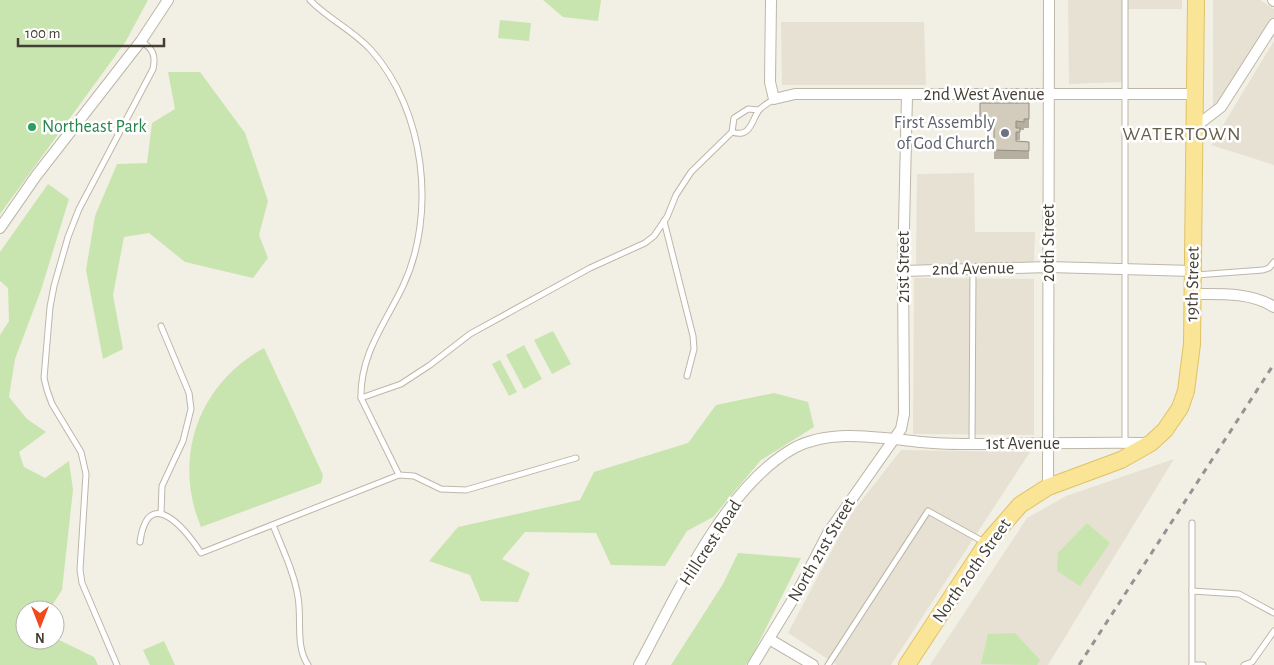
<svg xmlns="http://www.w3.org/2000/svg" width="1274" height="665" font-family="'Alegreya Sans',sans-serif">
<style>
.residential{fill:#e6e1d3}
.green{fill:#c9e5af}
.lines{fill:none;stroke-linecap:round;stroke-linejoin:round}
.service-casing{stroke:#bdb7a8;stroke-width:7}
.minor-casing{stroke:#bdb7a8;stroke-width:12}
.primary-casing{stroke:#dfc266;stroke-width:18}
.service{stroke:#fff;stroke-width:5}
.minor{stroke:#fff;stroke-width:10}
.primary{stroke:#fae496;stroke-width:16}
.rail{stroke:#949494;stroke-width:3;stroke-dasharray:6 6;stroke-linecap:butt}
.wall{fill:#b5afa1}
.building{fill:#d3cbbb;stroke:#948e83}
.leisure-dot{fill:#2e9e5b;stroke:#fff;stroke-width:2}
.worship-dot{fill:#6b7280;stroke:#fff;stroke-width:2}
.labels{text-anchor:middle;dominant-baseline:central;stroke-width:5;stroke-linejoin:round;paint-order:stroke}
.street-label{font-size:18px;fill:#443f35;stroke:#fff}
.worship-label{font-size:18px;fill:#5b616d;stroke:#fff;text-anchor:end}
.leisure-label{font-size:18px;fill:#27864d;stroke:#fff;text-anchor:start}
.quarter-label{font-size:20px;letter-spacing:1px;fill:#665e4d;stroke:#fff}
</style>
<rect width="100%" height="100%" fill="#f2efe5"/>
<!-- residential -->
<g class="residential">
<path d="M1068,0H1182V9H1123L1122,82L1069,84Z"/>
<path d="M1213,0H1260L1274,9V17L1218,107L1213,108Z"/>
<path d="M781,22H924L926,85H782Z"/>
<path d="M1274,41V165L1211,145Z"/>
<path d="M974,173L975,232H1035L1034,263L916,265L917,174Z"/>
<path d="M914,278L1034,279V435L913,434Z"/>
<path d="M901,450L1030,452L891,665H837L788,633L851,514Z"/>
<path d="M1174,459L1048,665H930L1027,518L1066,496Z"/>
</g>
<!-- green -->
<g class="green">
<path d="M0,0H148L126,41L0,214Z"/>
<path d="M543,0H601L598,21L563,17Z"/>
<path d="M500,20L531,23L529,41L498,38Z"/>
<path d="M168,72H200L245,133L268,201L259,235L268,258L253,278L185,262L149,233L124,237L113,295L123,349L103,359L86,270L95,216L117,164L147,163L152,123L175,109Z"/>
<path d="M48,184L69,199L41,290L15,359L9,397L27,419L46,432L19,452L24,467L45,478L69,461L73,490L62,590L49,610H25V640H55V638L94,657L98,665H0V335L9,321L8,288L0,281V252Z"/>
<path d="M553,331L571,364L552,374L534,340Z"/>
<path d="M524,345L542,379L524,389L506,355Z"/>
<path d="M264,348L323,475L321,483L201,527C172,458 198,384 264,348Z"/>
<path d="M500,360L517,392L509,396L492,364Z"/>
<path d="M774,393L808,402L814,427L761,460L713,517L687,531L665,566L611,565L596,533L525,532L502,559L530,573L518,602L481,601L470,575L429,561L458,527L580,500L594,472L688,443L716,405Z"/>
<path d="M1087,523L1110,543L1080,586L1057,571L1058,553Z"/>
<path d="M738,553L801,558L753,654L746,665H671L723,584Z"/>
<path d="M1015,633L1040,660L1037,665L981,664L988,634Z"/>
<path d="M164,641L175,665H150L143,650Z"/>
</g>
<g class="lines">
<!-- service casing -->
<g class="service-casing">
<g id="service">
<path d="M759,110L748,109L734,118L732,132C752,139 752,117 760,109C764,105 770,102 774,99"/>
<path d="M664,221L693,336L694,349L687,376"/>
<path d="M1196,275L1263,270L1269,268L1274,262"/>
<path d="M361,398L401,384L430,365L470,334L590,268L645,243L654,236L667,217L676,195L691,172L732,132"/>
<path d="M1125,443V0"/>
<path d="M972,444L973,269"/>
<path d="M399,475L414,476L441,489L466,490L576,458"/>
<path d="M161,514L162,486L183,441L191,409L189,393L161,326"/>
<path d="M273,525C282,548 294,572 298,597C302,619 295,646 308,665"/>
<path d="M140,542C148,485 184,527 201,553L399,475L361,398C360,354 385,324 403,286C437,214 425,110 371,50C353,30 328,19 310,0"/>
<path d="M1192,591L1239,594L1274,613"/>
<path d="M117,665L82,583L80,570L86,474L81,452L52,404L47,390L44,378L50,307L54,286L68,237L79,209L153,69C156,55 153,49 141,41"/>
<path d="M828,665L928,511L984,542"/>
<path d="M1192,665V523"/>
<path d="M1192,665H1203"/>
<path d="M1244,665L1252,662L1274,631"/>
</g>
</g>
<!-- minor casing -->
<g class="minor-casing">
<g id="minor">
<path d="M771,0L770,82L774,99L795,94H1195"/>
<path d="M1273,0L1274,1"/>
<path d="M1195,127L1221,107L1274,24"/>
<path d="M0,228L36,176L141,41L168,0"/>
<path d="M903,271L1049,267L1193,271"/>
<path d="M1193,294C1219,294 1251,292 1274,307"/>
<path d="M1048,487L1049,0"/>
<path d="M769,639L813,665"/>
<path d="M639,665C676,597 724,487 794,448C829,429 874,437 913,441C932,444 953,444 973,444C1031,444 1089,442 1148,443"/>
<path d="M753,665L798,591L828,533L901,429L904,414L903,271L907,95"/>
</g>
</g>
<!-- primary casing -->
<g class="primary-casing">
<path id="primary" d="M907,665L987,543L1020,505L1048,487L1121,460L1151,443L1165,430L1180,408L1186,391L1192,344L1196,0"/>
</g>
<!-- service -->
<use href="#service" class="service"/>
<!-- minor -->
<use href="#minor" class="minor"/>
<!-- primary -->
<use href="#primary" class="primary"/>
<!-- rail -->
<path class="rail" d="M1079,665L1274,364"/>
</g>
<!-- wall -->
<path class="wall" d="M1029,103V128H1024V130H1020V140H1016V141L1029,142V159H994V130L980,128V119Z"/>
<!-- building -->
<path class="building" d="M980,103H1029V119H1024V122L1016,121V128H1020V132H1016V141L1029,142V151L994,150V121L980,119Z"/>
<!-- markers -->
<circle class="leisure-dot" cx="32" cy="127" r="5"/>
<circle class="worship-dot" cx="1005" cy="133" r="5"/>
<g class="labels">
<!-- street labels -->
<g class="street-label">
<text x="984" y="95">2nd West Avenue</text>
<text transform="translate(1049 243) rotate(-90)">20th Street</text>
<text transform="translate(904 267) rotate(-90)">21st Street</text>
<text transform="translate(973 269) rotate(-1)">2nd Avenue</text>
<text transform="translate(1193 284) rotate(-89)">19th Street</text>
<text x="1023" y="444">1st Avenue</text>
<text transform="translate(711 543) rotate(-57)">Hillcrest Road</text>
<text transform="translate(822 550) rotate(-60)">North 21st Street</text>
<text transform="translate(972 571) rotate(-55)">North 20th Street</text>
</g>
<!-- worship labels -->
<g class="worship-label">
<text x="995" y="123">First Assembly<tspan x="995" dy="21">of God Church</tspan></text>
</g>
<!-- leisure labels -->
<g class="leisure-label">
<text x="42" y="127">Northeast Park</text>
</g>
<!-- quarter labels -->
<g class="quarter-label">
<text x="1182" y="134">WATERTOWN</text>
</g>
</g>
<!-- north arrow -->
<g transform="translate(40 625) rotate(180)"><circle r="24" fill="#ffffff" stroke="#b4b2ae"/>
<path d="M0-4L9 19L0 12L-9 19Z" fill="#f1491c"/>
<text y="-8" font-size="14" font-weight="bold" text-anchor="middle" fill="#443f35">N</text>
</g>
<!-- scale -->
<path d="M18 38v8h146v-8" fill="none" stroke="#443f35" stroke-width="2.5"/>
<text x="25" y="38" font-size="15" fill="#443f35" stroke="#ffffff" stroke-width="4" paint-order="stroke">100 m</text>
</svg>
